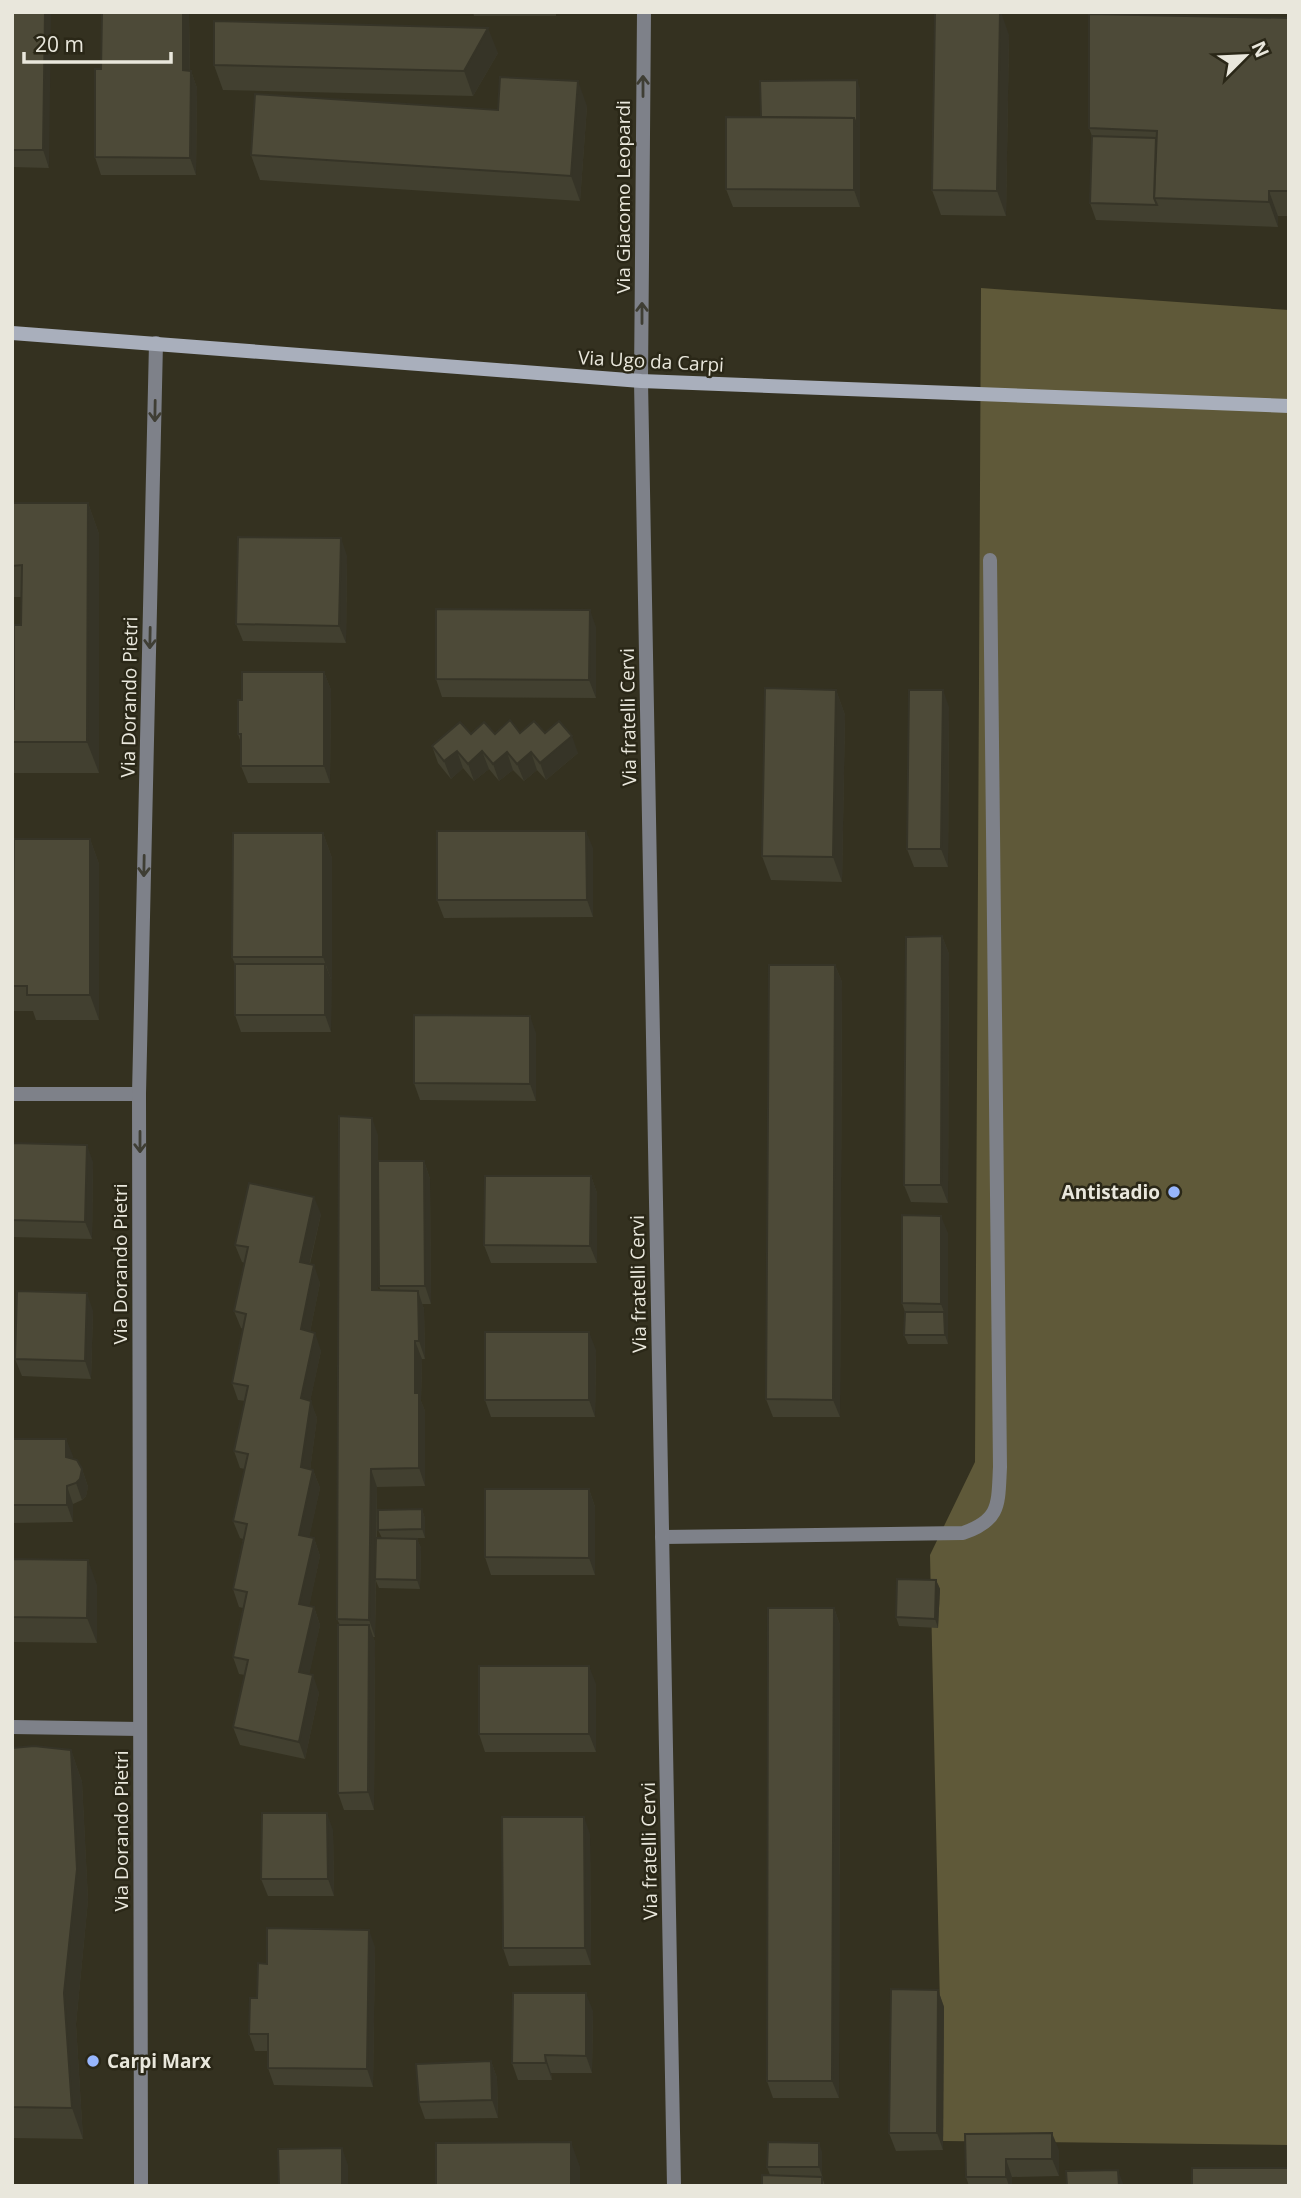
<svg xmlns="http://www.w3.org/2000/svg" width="1301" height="2198" font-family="'Open Sans',sans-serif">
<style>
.green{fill:#5f5939}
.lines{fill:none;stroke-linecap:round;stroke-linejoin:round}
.lane{stroke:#7e8189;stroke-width:14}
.street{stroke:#7e8189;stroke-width:14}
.secondary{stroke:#a9afbc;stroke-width:14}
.wall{fill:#424030;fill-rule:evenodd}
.shaded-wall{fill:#363427}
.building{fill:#4d4a38;stroke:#363427;stroke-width:2}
.oneway{stroke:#3f3e34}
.poi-dot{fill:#97b6fd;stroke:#2a2717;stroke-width:2.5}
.labels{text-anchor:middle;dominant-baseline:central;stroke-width:5;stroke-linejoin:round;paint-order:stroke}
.street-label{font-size:19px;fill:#e9e7dc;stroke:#2a2717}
.poi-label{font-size:19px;font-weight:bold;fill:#e9e7dc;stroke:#2a2717;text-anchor:end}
</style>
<rect width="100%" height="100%" fill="#343120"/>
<!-- green -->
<path class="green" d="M981,288L1289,310V2145L943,2141L930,1555L975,1462Z"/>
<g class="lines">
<!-- lane -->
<path class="lane" d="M662,1537L963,1533C1001,1520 998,1504 1000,1467L990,560"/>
<!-- street -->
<g class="street">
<path d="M644,12L641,381L674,2186"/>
<path d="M12,1094H139"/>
<path d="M12,1727L140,1729"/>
<path d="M141,2186L139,1094L156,343"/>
</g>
<!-- secondary -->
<path class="secondary" d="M12,333L641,381L1289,406"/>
</g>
<!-- wall -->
<g class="wall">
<path d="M12,12L49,168L12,167Z"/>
<path d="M102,12H189L190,71H191L197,88L196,175H101L95,157L101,69Z"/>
<path d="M473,12H556V16H474Z"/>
<path d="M1289,18V216H1278V227L1096,220L1090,203L1092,136L1089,128Z"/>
<path d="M1009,35L1006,216L941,215L932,190Z"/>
<path d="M498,53L473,96L223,90L214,65Z"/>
<path d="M860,89V207H733L726,189L761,117Z"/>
<path d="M587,106L580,201L260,180L251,155L498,110Z"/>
<path d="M12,503H88L99,534V773H12V709H14L21,625L22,597H12Z"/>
<path d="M347,556L346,643L243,641L236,624Z"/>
<path d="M596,627V698L442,697L436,679Z"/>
<path d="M324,672L331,690L330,783H248L241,766V743L238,734L242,700Z"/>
<path d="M836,690L845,715L842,882L771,880L762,856Z"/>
<path d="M949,707L948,867H914L907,849Z"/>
<path d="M520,733H545L578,753L546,780L537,770L524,781L513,770L499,781L489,769L474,781L463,768L451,779L438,763L432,746L471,734Z"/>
<path d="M323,833L332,858L331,1032H241L235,1015V964L232,957Z"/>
<path d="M90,839L99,864V1020H36L33,1011H12V909H14Z"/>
<path d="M593,848V917L444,918L437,900Z"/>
<path d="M942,936L949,954L948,1203L911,1202L904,1185Z"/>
<path d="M835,965L842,982L840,1417H773L766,1399Z"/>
<path d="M536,1033V1101L420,1100L414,1083Z"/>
<path d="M378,1135V1161H424L430,1179L431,1304H422L424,1309L425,1359H422L421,1401L425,1411V1486L377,1487V1538H382L378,1530L422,1509L425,1519V1538H409L417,1539L421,1548L420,1589L379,1588L376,1581L375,1637H373L375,1642L374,1810H344L338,1793L340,1625L337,1619ZM378,1199L379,1286L381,1291H378Z"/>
<path d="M12,1143L93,1162L92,1239L12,1237Z"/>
<path d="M591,1176L597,1193V1263H491L484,1245Z"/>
<path d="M321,1214L310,1264L320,1283L310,1332L321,1351L310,1401L317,1418L310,1470H313L320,1488L309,1537L314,1538L320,1556L309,1606L314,1607L320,1625L309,1674L319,1693L305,1759L240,1745L233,1727L245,1675L239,1674L233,1657L243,1608L239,1607L233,1589L243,1539L240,1538L233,1521L245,1469L240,1468L234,1451L245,1401L238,1400L232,1383L243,1329L241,1328L234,1311L245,1263L242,1262L235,1245Z"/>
<path d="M948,1233V1344H908L904,1335L905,1312L902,1303Z"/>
<path d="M93,1311L91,1379L22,1376L15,1359Z"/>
<path d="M596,1350L595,1417H491L485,1400Z"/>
<path d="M12,1439H66L73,1459L82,1469L88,1487L86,1496L82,1500L73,1504V1522L12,1523Z"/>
<path d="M589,1489L595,1507V1575H491L485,1557Z"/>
<path d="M12,1559L97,1585V1643L12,1642Z"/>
<path d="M936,1580L940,1589L938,1628L899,1626L896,1617Z"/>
<path d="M834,1608L840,1625L839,2098H773L767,2081Z"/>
<path d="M596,1684V1752H485L479,1734Z"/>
<path d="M12,1748L71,1750L82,1782L88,1900L76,2024L83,2139L12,2138Z"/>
<path d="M333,1830L334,1896H268L261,1879Z"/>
<path d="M590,1834L591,1965L509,1966L503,1948Z"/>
<path d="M375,1947L373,2087L274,2085L268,2068V2051H255L249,2034L257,1998L267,1964Z"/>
<path d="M938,1990L944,2007L943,2150L896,2151L889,2133Z"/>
<path d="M593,2011L592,2073H551L552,2080H518L512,2063Z"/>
<path d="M491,2061L497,2078L498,2118L425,2119L419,2102Z"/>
<path d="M965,2134L1059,2150V2176L1012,2177V2186H969L966,2177Z"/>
<path d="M822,2152V2176H802L822,2177L825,2186H762L770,2175L767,2167Z"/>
</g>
<!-- shaded-wall -->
<g class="shaded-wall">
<path d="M45,12H51L49,168L43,150Z"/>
<path d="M183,12H189L190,88L183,70Z"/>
<path d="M1000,12H1001L1009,35L1006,216L997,191Z"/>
<path d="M488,28L498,53L473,96L464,71Z"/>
<path d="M191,71L197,88L196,175L190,158Z"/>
<path d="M857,80L860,89V207L854,190V118Z"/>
<path d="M578,81L587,106L580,201L571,176Z"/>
<path d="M1269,191L1278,216V227L1269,202Z"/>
<path d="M88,503L99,534V773L87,742Z"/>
<path d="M341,538L347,556L346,643L339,626Z"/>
<path d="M590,610L596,627V698L589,680Z"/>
<path d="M324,672L331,690L330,783L324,766Z"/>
<path d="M836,690L845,715L842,882L833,857Z"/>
<path d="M943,690L949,707L948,867L941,849Z"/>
<path d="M572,736L578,753L546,780L540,763Z"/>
<path d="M457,751L463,768L451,779L444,761Z"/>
<path d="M482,751L489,769L474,781L468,764Z"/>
<path d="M507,752L513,770L499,781L493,764Z"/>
<path d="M531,752L537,770L524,781L517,764Z"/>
<path d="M586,831L593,848V917L587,900Z"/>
<path d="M323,833L332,858V982L323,957Z"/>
<path d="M90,839L99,864V1020L90,995Z"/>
<path d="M942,936L949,954L948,1203L941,1185Z"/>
<path d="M325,964L332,982L331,1032L325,1015Z"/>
<path d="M835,965L842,982L840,1417L833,1400Z"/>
<path d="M530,1016L536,1033V1101L530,1084Z"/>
<path d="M372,1118L378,1135V1308L372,1290Z"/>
<path d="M87,1145L93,1162L92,1239L85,1222Z"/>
<path d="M424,1161L430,1179L431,1304L425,1286Z"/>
<path d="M591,1176L597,1193V1263L590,1246Z"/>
<path d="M314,1197L321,1214L306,1279L300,1262Z"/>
<path d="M941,1216L948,1233V1344L945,1335L944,1312L941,1304Z"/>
<path d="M314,1265L320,1283L307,1347L301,1329Z"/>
<path d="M418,1291L424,1309L425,1359L419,1341Z"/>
<path d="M87,1293L93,1311L91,1379L85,1361Z"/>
<path d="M589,1332L596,1350L595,1417L589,1400Z"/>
<path d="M315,1333L321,1351L307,1416L301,1398Z"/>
<path d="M415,1341L422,1359L421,1401L425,1411V1486L419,1468L415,1393Z"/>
<path d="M311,1401L317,1418L308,1485L301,1467Z"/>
<path d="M66,1439L73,1456V1475L66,1457Z"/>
<path d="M82,1469L88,1487L86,1496L82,1500L76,1483Z"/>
<path d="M371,1469L377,1487L375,1637L369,1620Z"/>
<path d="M313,1470L320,1488L306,1553L299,1535Z"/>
<path d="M67,1486L73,1504V1522L67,1505Z"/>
<path d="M589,1489L595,1507V1575L589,1558Z"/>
<path d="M422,1509L425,1519V1538L422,1529Z"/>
<path d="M314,1538L320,1556L306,1622L299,1604Z"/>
<path d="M417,1539L421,1548L420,1589L417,1580Z"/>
<path d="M88,1560L97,1585V1643L87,1618Z"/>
<path d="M936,1580L940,1589L938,1628L935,1619Z"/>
<path d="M314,1607L320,1625L306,1690L299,1672Z"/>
<path d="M834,1608L840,1625L839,2098L832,2081Z"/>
<path d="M369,1625L375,1642L374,1810L368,1792Z"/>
<path d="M589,1666L596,1684V1752L589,1734Z"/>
<path d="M313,1675L319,1693L305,1759L299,1742Z"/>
<path d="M71,1750L82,1782L88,1900L76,2024L83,2139L72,2108L64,1993Z"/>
<path d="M327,1813L333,1830L334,1896L328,1879Z"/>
<path d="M584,1817L590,1834L591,1965L585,1948Z"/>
<path d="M369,1930L375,1947L373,2087L367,2069Z"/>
<path d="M938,1990L944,2007L943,2150L937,2133Z"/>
<path d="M586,1993L593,2011L592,2073L586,2056Z"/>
<path d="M545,2055L551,2073L552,2080L546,2063Z"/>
<path d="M491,2061L497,2078L498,2118L492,2100Z"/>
<path d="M1052,2133L1059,2150V2176L1052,2159Z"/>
<path d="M571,2142L580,2167V2186H571Z"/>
<path d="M819,2143L822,2152V2176L819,2167Z"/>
<path d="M342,2148L348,2165V2186H342Z"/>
<path d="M1006,2159L1012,2177V2186H1009L1006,2177Z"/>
<path d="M1118,2170L1124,2186H1119Z"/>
</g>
<!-- building -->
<g class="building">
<path d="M12,12H45L43,150H12Z"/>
<path d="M102,12H183V70L191,71L190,158L95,157V69H101Z"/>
<path d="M935,12H1000L997,191L932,190Z"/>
<path d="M1089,14L1289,18V191H1269V202L1154,198L1157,131L1089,128Z"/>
<path d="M214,21L488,28L464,71L214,65Z"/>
<path d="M500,77L578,81L571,176L251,155L255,94L498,110Z"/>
<path d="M857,80V126L854,118L761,117L760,81Z"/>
<path d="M726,117L854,118V190L726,189Z"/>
<path d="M1092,136L1156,138L1154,198L1157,205L1090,203Z"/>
<path d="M12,503H88L87,742H12V709H14V625H21L22,565L12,566Z"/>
<path d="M238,537L341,538L339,626L236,624Z"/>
<path d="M436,609L590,610L589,680L436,679Z"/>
<path d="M242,672H324V766H241V734H238V700H242Z"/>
<path d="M765,688L836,690L833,857L762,856Z"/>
<path d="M909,690H943L941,849H907Z"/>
<path d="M510,720L520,733L534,721L545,733L559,721L572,736L540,763L531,752L517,764L507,752L493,764L482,751L468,764L457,751L444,761L432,746L460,722L471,734L484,722L495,734Z"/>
<path d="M437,831H586L587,900H437Z"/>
<path d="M233,833H323V957H232Z"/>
<path d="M14,839H90V995H27V986H12Z"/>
<path d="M942,936L941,1185H904L906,937Z"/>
<rect x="235" y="964" width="90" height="51"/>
<path d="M769,965H835L833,1400L766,1399Z"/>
<path d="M414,1015L530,1016V1084L414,1083Z"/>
<path d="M339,1116L372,1118V1290L418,1291L419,1341H415V1393H419V1468L371,1469L369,1620L337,1619Z"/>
<path d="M12,1143L87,1145L85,1222L12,1220Z"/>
<path d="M378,1161H424L425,1286H379Z"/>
<path d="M485,1176H591L590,1246L484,1245Z"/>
<path d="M249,1183L314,1197L300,1262L314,1265L301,1329L315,1333L301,1398L311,1401L301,1467L313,1470L299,1535L314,1538L299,1604L314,1607L299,1672L313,1675L299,1742L233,1727L248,1660L233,1657L247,1592L233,1589L247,1524L233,1521L248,1454L234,1451L248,1386L232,1383L246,1314L234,1311L248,1247L235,1245Z"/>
<path d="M902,1215L941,1216V1304L902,1303Z"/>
<path d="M17,1291L87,1293L85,1361L15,1359Z"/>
<path d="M905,1312H944L945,1335H904Z"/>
<rect x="485" y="1332" width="104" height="68"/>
<path d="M12,1439H66V1457L77,1460L82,1469L80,1479L76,1483L67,1486V1505H12Z"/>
<path d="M485,1489H589V1558L485,1557Z"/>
<path d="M422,1509V1529L378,1530V1510Z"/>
<path d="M376,1538L417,1539V1580L375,1579Z"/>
<path d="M12,1559L88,1560L87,1618L12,1617Z"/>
<path d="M897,1579L936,1580L935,1619L896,1617Z"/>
<path d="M768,1608H834L832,2081H767Z"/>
<path d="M338,1625H369L368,1792L338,1793Z"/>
<rect x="479" y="1666" width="110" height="68"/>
<path d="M34,1746L71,1750L77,1869L64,1993L72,2108L12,2107V1748Z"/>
<path d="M262,1813H327L328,1879H261Z"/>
<path d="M502,1817H584L585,1948H503Z"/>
<path d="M267,1928L369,1930L367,2069L268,2068V2034H249L250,1998H257L258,1963L267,1964Z"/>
<path d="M891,1989L938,1990L937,2133H889Z"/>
<path d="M513,1993H586V2056L545,2055L546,2063H512Z"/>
<path d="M491,2061L492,2100L419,2102L416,2064Z"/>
<path d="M1052,2133V2159H1006V2177H966L965,2134Z"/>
<path d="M571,2142V2186H436V2143Z"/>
<path d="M768,2142L819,2143V2167H767Z"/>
<path d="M342,2148V2186H279L278,2149Z"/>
<rect x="1192" y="2168" width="97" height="18"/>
<path d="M1118,2170L1119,2186H1067L1066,2171Z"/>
<path d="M762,2175L822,2177V2186H762Z"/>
</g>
<!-- one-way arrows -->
<defs><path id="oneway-shaft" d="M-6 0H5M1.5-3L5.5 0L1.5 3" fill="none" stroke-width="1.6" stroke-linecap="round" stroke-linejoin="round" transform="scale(1.75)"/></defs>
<g class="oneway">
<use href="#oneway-shaft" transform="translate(643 86) rotate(-90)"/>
<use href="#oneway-shaft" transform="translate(642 313) rotate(-90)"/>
<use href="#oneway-shaft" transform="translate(155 411) rotate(91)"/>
<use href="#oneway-shaft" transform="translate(150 638) rotate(91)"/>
<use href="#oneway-shaft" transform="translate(144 866) rotate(91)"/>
<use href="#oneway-shaft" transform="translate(140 1142) rotate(90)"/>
</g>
<!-- markers -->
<g class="poi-dot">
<circle cx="1174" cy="1192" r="7"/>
<circle cx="93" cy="2061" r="7"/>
</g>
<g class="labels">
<!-- street labels -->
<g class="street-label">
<text transform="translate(623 197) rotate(-90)">Via Giacomo Leopardi</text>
<text transform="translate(651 361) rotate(3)">Via Ugo da Carpi</text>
<text transform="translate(129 697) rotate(-89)">Via Dorando Pietri</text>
<text transform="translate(628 717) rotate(-91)">Via fratelli Cervi</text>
<text transform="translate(120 1264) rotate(-90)">Via Dorando Pietri</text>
<text transform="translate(638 1284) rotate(-91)">Via fratelli Cervi</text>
<text transform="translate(121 1831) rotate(-90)">Via Dorando Pietri</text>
<text transform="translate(649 1851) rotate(-91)">Via fratelli Cervi</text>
</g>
<!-- poi labels -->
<g class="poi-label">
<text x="1160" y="1192">Antistadio</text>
<text x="107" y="2061" text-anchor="start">Carpi Marx</text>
</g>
</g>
<!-- border -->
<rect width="1301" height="2198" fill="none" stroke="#e9e7dc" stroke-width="28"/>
<!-- north arrow -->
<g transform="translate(1245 56) rotate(66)" stroke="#2a2717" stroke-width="5" paint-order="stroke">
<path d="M0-5L12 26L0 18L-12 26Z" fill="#e9e7dc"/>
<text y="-10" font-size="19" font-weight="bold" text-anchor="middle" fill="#e9e7dc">N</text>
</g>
<!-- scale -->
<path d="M24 52v10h147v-10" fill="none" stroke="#e9e7dc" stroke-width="3.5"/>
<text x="35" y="52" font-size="21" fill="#e9e7dc" stroke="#2a2717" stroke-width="5" paint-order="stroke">20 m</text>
</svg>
